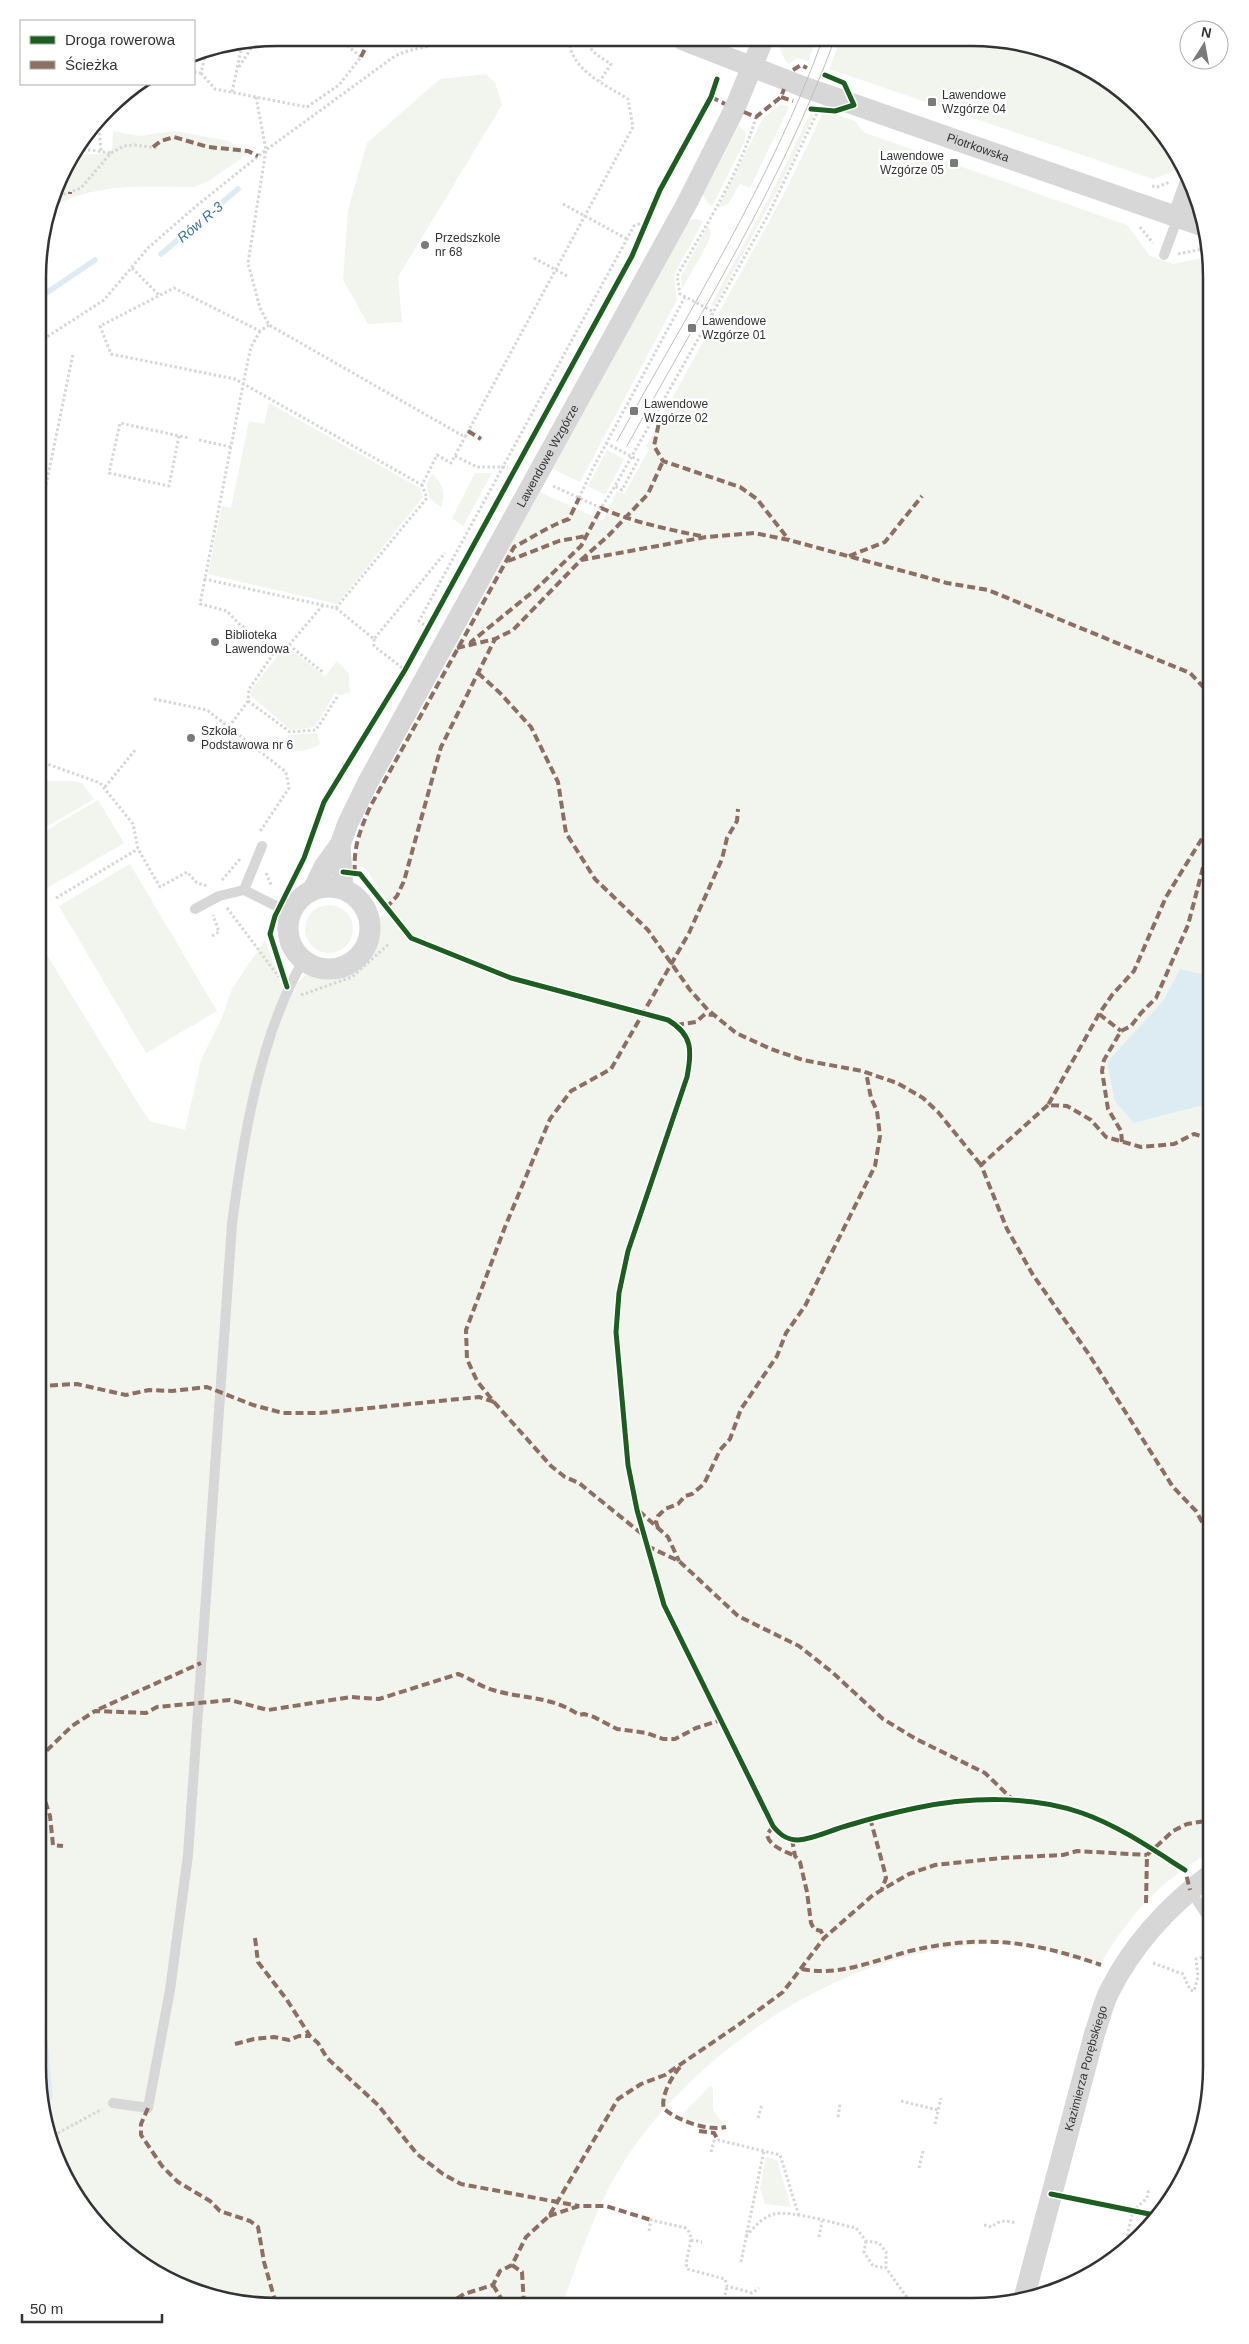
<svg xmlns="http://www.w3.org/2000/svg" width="1249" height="2344" font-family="Helvetica,sans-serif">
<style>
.green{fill:#f1f5ed}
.water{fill:#ddebf3}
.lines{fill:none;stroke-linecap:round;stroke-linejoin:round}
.stream{stroke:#ddebf3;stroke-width:5.5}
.path{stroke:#d6d6d6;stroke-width:3;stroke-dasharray:2.5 2.5;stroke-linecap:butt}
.lane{stroke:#d7d7d7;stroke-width:10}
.street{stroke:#d7d7d7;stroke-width:21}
.tram{stroke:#bebebe;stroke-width:1}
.quiet{stroke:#8d6e63;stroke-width:4;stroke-dasharray:8 4;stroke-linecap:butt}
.cycleway-casing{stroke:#fff;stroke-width:8}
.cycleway{stroke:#1b5e20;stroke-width:5}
.poi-dot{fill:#7a7a7a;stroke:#fff;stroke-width:2}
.labels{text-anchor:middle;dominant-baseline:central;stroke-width:5;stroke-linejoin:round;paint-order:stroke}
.poi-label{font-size:12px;fill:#333;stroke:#fff;text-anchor:start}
.street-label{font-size:12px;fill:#333;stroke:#fff}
.water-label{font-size:14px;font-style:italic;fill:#3f7597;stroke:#fff}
.rim{fill:none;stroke:#333;stroke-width:2.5}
</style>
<rect width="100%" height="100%" fill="#fff"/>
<!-- green -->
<g class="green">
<path d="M779,41H816L808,61L797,58L788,64L781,53Z"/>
<path d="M840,41L1018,42L1077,62L1130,97L1171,144L1183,168L1153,179L829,69Z"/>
<path d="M486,74L495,83L502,105L398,277L402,322L368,324L343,280L348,210L367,143L440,79Z"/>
<path d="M781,104L789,107L750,188L740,184L728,204L718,208L763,118Z"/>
<path d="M810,114L814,115L779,187L715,306H713L711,305L773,190Z"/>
<path d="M835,114L855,121L863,132L1127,225L1150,256L1173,264L1208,257L1211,278V976L1180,969L1163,1001L1107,1062L1134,1123L1211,1103V1851C1156,1885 1132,1912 1099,1966C1071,1959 1039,1947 1011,1944C987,1942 963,1946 939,1950C818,1969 689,2060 623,2163C595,2207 580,2257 562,2305L246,2304L185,2288L119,2247L78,2200L50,2144L49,2137L44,1770L38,1738L39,942L144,1113L150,1121L185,1130L201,1060L223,1015L232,989L265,940L281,983L295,986L305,975C335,980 360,978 373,947C376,940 373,931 376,924C378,918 387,911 392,907L365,868L353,866L363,822L379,787L540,492L603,521L617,491L624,494L649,450L646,446L784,194L822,115Z"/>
<path d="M739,125L745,132V141L712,206L706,201L703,195Z"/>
<path d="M113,131L139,136L174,131L229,141L248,154L208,181L195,187C145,187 95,182 51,208L62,171L75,155C88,153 101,156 112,150Z"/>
<path d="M696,219L703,221L674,275L677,300L580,482L553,469L689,220Z"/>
<path d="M708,226L711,233L709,241L682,289L681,276Z"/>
<path d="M269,403L420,488L423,497L337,604L208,574L222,506L231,508L249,421L264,424Z"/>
<path d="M607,450L624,459L605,495L588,486Z"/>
<path d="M475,473H492L463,526L452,518Z"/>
<path d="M432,474C443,483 446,494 441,507L430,499L426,484Z"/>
<path d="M289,648L325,676L337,661L349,674L350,693L340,695L335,693L315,727L291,730L251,696V690L282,650Z"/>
<path d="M317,733L320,744C307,753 295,753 280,746L289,735Z"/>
<path d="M39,781H71L82,783L94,799L39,831Z"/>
<path d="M98,800L124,843L47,888L39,873V835Z"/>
<path d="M130,864L217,1011L146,1053L59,906Z"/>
<circle cx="329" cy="929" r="24"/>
<path d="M710,2086L713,2088V2110L722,2122L721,2126L679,2118Z"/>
<path d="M766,2157L777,2160L791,2207L765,2204L760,2188Z"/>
</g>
<!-- water -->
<path class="water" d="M1180,969L1211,976V1103L1134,1123L1115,1101L1107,1062L1163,1001Z"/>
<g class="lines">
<!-- stream -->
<g class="stream">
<path d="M161,254L238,189"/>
<path d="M39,298L95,260"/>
<path d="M38,1969L50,2097"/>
</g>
<!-- path -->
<g class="path">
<path d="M588,39C588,52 601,57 611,64L600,81"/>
<path d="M239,67L255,42"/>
<path d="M194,72L201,73L206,52"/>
<path d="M201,73L215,89L307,107L339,85L361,57L349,47L344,38"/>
<path d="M232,92L242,45"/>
<path d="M256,97L266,150L248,263L260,308L269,325L465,437L633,127L628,99C606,85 570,70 569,39"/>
<path d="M99,123L101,152"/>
<path d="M78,151L90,150L111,153"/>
<path d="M1152,186L1157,187L1170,182"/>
<path d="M54,198L81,188L111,153L124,146L135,145L157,148"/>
<path d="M563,204L627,239"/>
<path d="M1140,227L1153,243"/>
<path d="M1178,254L1203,249L1207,250"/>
<path d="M534,258L569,277"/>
<path d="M132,268L159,295"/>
<path d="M712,311L680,294L677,276C706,225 740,173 756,117"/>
<path d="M269,325L260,331L174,288L100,326L111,354L235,379L422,485L437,455L451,463L465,437"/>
<path d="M260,331L251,347L246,370L200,604L227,611L239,624L276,650L289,645L323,605"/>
<path d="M39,342L104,300L148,248L195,207L266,150L395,56C413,47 432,48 450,39"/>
<path d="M179,436L169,486L109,473L120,423L189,438"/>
<path d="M199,440L231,447"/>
<path d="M606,443L638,460L622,490L615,486"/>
<path d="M455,456L477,467H508"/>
<path d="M553,486L601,508L615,486L767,217L818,111"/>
<path d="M579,498L593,468L685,297"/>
<path d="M39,519L73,354"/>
<path d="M204,579L336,608L427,498L422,485"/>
<path d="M336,608L374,639L445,553"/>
<path d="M428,628L419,621L634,226L647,221"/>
<path d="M374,639V646L405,670"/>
<path d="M289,645L324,673"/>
<path d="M154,699L207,710L286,772L289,788L259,833"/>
<path d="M248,701L290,732L316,730L337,697"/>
<path d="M229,727L248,701L249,689L276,650"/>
<path d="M39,761L100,783L133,824L138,849L160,887L187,872L197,883L208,886"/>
<path d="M39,771L44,781"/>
<path d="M105,787L136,749"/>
<path d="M266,873L272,887"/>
<path d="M222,880L241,858"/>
<path d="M56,898L138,849"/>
<path d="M227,908L279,977"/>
<path d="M212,936L219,932L213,915"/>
<path d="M301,995L352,977L390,943"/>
<path d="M1153,1963L1183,1974L1190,1990L1194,1991L1198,1977L1196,1959L1203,1957"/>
<path d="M901,2101L938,2110"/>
<path d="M838,2117L840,2104"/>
<path d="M758,2118L762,2104"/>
<path d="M935,2124L941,2098"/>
<path d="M49,2138L102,2109"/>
<path d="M711,2152L714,2141L718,2140L780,2155L799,2216"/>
<path d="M919,2168L923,2151"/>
<path d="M984,2225L992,2227C1000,2219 1006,2221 1017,2223"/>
<path d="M649,2231L651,2220L686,2228C697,2238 684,2255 687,2269L725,2279L727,2286L752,2293L759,2288"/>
<path d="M746,2236C754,2228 762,2217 774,2214C791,2210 837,2224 856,2228L866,2241L879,2243L886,2252V2268L913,2306"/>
<path d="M819,2237L822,2221"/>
<path d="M691,2240L702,2242"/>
<path d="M866,2241L864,2252L873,2266L886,2268"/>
<path d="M1126,2241L1133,2211L1147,2198L1149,2188"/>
<path d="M741,2262L764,2150"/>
<path d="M724,2300L727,2286"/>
</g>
<!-- lane -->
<g class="lane">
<path d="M1164,255L1178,217"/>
<path d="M244,890L262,846"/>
<path d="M195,909L219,896L244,890L290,913"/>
<path d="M1190,1890L1211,1922"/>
<path d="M113,2103L148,2108L170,1990L188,1855L232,1224C243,1139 260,1035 303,961"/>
</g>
<!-- street -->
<g class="street">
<path id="s1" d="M683,40L804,87L1203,226"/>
<path d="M1178,217L1190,183"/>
<path d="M340,845L343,889"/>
<circle cx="329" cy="928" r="41"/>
<path id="s2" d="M313,890L324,867L340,845L348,823L368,782L687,203L735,108L763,40"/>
<path id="s3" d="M1024,2298L1095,2032C1100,2019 1103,2004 1109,1992C1133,1944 1168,1906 1211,1874"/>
</g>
<!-- tram -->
<g class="tram">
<path d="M617,441C689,311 771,181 822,41"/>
<path d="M627,446C700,314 782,182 834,41"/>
</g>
<!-- quiet -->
<g class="quiet">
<path d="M361,57L370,38"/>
<path d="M793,70L801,65L807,68"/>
<path d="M711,97L725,104"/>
<path d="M781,97L793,101"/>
<path d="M744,112L756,117L781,97L784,89"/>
<path d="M153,147L161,141L174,137L208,147L248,151L258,156"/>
<path d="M70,192V194"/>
<path d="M656,415L660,418L654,446L663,461L740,487L757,499L789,540"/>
<path d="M468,431L481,439"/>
<path d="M849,556L885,542L922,496"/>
<path d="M581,560L608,536L648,494L663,461"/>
<path d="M508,561L559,541L586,536"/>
<path d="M471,645V642L535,590L581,546L601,508C633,522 666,529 701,536"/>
<path d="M457,648L495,639L513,630L581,560L706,537L754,533L789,540L947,583L988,590L1190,673L1211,695"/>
<path d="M478,673L500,693L531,727L558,782L566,833L595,879L648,930L690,990L708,1010L736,1033L771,1049L803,1060L862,1071L897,1083L923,1098L938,1112L981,1165"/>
<path d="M355,873C353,847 360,831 370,807L514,547C533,537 549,526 569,519L579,498"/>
<path d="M386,908L397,896L404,881L441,747L495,639"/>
<path d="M1099,1014L1121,1031"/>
<path d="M676,1025L696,1022L705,1014L713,1015"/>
<path d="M1048,1105L981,1165L1007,1229L1033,1275L1088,1353L1173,1487L1196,1511L1211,1538"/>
<path d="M1211,1139L1194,1134L1174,1144L1141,1147L1106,1137L1091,1120L1067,1106L1048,1105L1099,1014L1112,995L1134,971L1166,897L1206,832L1211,802L1209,787L1211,771"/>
<path d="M1122,1142L1121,1131L1108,1109L1102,1071L1104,1060L1121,1031L1131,1026L1141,1013L1156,998L1188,925L1211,837"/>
<path d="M38,1386L77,1384L126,1395L149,1390L172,1391L207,1387L253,1405L283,1413H320L479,1397L494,1402"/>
<path d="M639,1511L668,1537L679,1561"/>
<path d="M658,1528L656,1522L658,1516L665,1509L678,1504L685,1496L692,1494L704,1484L720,1450L730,1439L741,1409L777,1356L786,1333L805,1306L875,1166L880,1136L877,1111L871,1098L866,1072"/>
<path d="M642,1534L579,1483L565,1477L551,1466L494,1402L477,1381L467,1359L466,1330L505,1227L550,1119L571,1091L611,1069L689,933L722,859L727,838L737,821L738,809"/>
<path d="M647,1546L679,1561L738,1616L799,1646L832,1672L883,1719L916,1739L985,1773L1013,1800"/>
<path d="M99,1709L201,1663"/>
<path d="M38,1759L72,1726L95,1711L146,1713L157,1707L230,1700L268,1710L351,1697L379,1699L458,1674C470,1678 481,1687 493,1690C523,1699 552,1696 579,1715L584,1714L594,1717L617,1729L647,1733L663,1739H675L696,1728L721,1720"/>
<path d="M38,1779L50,1816L53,1845L63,1846"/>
<path d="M870,1818L884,1869L886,1878L882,1889"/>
<path d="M773,1826L767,1835C770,1847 785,1851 795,1856"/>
<path d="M792,1839L795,1856L800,1862L807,1892L811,1923L814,1929L821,1931L824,1938"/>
<path d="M1181,1867L1185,1870L1190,1890"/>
<path d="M1146,1903L1147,1855L1173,1831L1187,1824L1211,1820"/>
<path d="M255,1938L258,1962L287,2000L310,2036L318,2043L327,2058L378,2105L417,2154L443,2174L461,2184L579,2206"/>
<path d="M802,1969C838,1977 876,1960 910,1951C982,1934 1033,1941 1101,1965"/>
<path d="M235,2044L254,2039L274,2037L289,2040L299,2036H310"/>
<path d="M680,2067C672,2076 660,2097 664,2109C679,2121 707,2131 726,2127"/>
<path d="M148,2108L141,2124V2135L162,2166L178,2182L210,2201L220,2211L250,2221L258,2227L264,2262L276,2304"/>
<path d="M699,2131L714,2133L718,2140"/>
<path d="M549,2216L579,2206H606L651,2220"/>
<path d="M512,2265L522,2272L524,2305"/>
<path d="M493,2285L505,2305"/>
<path d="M447,2305L464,2294L493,2285L500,2271L512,2265L526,2237L549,2216L618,2099L641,2084L665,2075L741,2023L783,1992L824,1938L873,1895L909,1874L935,1865L1001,1858L1063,1855L1077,1851L1147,1855"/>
</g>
<!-- cycleway casing -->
<g class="cycleway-casing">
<g id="cycleway">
<path d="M811,109L835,111L854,105L844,83L825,75"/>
<path d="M343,872L360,874L411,938L511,978L668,1020C693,1035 692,1051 687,1077L628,1251L619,1293L616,1332L628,1465L637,1510L664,1605L773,1826C780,1835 787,1840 798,1840C814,1839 831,1830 846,1826C869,1819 892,1813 916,1808C969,1797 1030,1795 1082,1813C1119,1826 1152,1849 1185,1870"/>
<path d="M287,987L270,934L275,916L304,858L324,802L405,670L632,256L660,190L711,97L717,79"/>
<path d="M1051,2194L1159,2216"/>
</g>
</g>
<!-- cycleway -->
<use href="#cycleway" class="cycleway"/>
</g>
<!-- markers -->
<g class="poi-dot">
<rect x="927" y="97" width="10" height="10" rx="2.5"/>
<rect x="949" y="158" width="10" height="10" rx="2.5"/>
<circle cx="425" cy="245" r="5"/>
<rect x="687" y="323" width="10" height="10" rx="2.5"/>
<rect x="629" y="406" width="10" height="10" rx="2.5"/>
<circle cx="215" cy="642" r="5"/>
<circle cx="191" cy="738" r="5"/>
</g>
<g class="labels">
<!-- poi labels -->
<g class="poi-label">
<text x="942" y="95">Lawendowe<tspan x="942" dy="14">Wzgórze 04</tspan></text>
<text x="944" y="156" text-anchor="end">Lawendowe<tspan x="944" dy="14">Wzgórze 05</tspan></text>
<text x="435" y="238">Przedszkole<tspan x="435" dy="14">nr 68</tspan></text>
<text x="702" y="321">Lawendowe<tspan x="702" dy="14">Wzgórze 01</tspan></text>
<text x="644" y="404">Lawendowe<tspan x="644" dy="14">Wzgórze 02</tspan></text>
<text x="225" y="635">Biblioteka<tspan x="225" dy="14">Lawendowa</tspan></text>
<text x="201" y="731">Szkoła<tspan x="201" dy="14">Podstawowa nr 6</tspan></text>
</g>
<!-- street labels -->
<g class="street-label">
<text stroke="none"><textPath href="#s1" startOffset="314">Piotrkowska</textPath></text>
<text stroke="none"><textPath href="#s2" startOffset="494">Lawendowe Wzgórze</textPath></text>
<text stroke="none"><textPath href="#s3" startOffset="238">Kazimierza Porębskiego</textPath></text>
</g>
<!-- water labels -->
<g class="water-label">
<text transform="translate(200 222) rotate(-40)">Rów R-3</text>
</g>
</g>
<!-- crop -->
<path d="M0 0H1249V2344H0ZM277 46H972A231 231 0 0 1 1203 277V2067A231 231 0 0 1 972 2298H277A231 231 0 0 1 46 2067V277A231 231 0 0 1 277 46Z" fill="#fff" fill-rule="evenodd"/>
<path class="rim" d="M277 46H972A231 231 0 0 1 1203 277V2067A231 231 0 0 1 972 2298H277A231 231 0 0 1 46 2067V277A231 231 0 0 1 277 46Z"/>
<!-- legend -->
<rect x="20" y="20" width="175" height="65" fill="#ffffff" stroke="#adadad"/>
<rect x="30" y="36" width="25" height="8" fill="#1b5e20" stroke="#adadad"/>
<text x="65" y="45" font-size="15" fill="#333333">Droga rowerowa</text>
<rect x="30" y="61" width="25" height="8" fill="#8d6e63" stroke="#adadad"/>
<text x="65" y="70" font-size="15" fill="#333333">Ścieżka</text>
<!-- north arrow -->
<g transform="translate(1204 45) rotate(11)"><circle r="24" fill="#ffffff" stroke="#adadad"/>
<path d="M0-4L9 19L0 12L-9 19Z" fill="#7a7a7a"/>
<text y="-8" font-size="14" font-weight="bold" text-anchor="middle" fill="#333333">N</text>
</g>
<!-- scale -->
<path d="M22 2314v8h140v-8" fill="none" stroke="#333333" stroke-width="2.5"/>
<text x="30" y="2314" font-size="15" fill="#333333" stroke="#ffffff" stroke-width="4" paint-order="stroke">50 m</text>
</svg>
